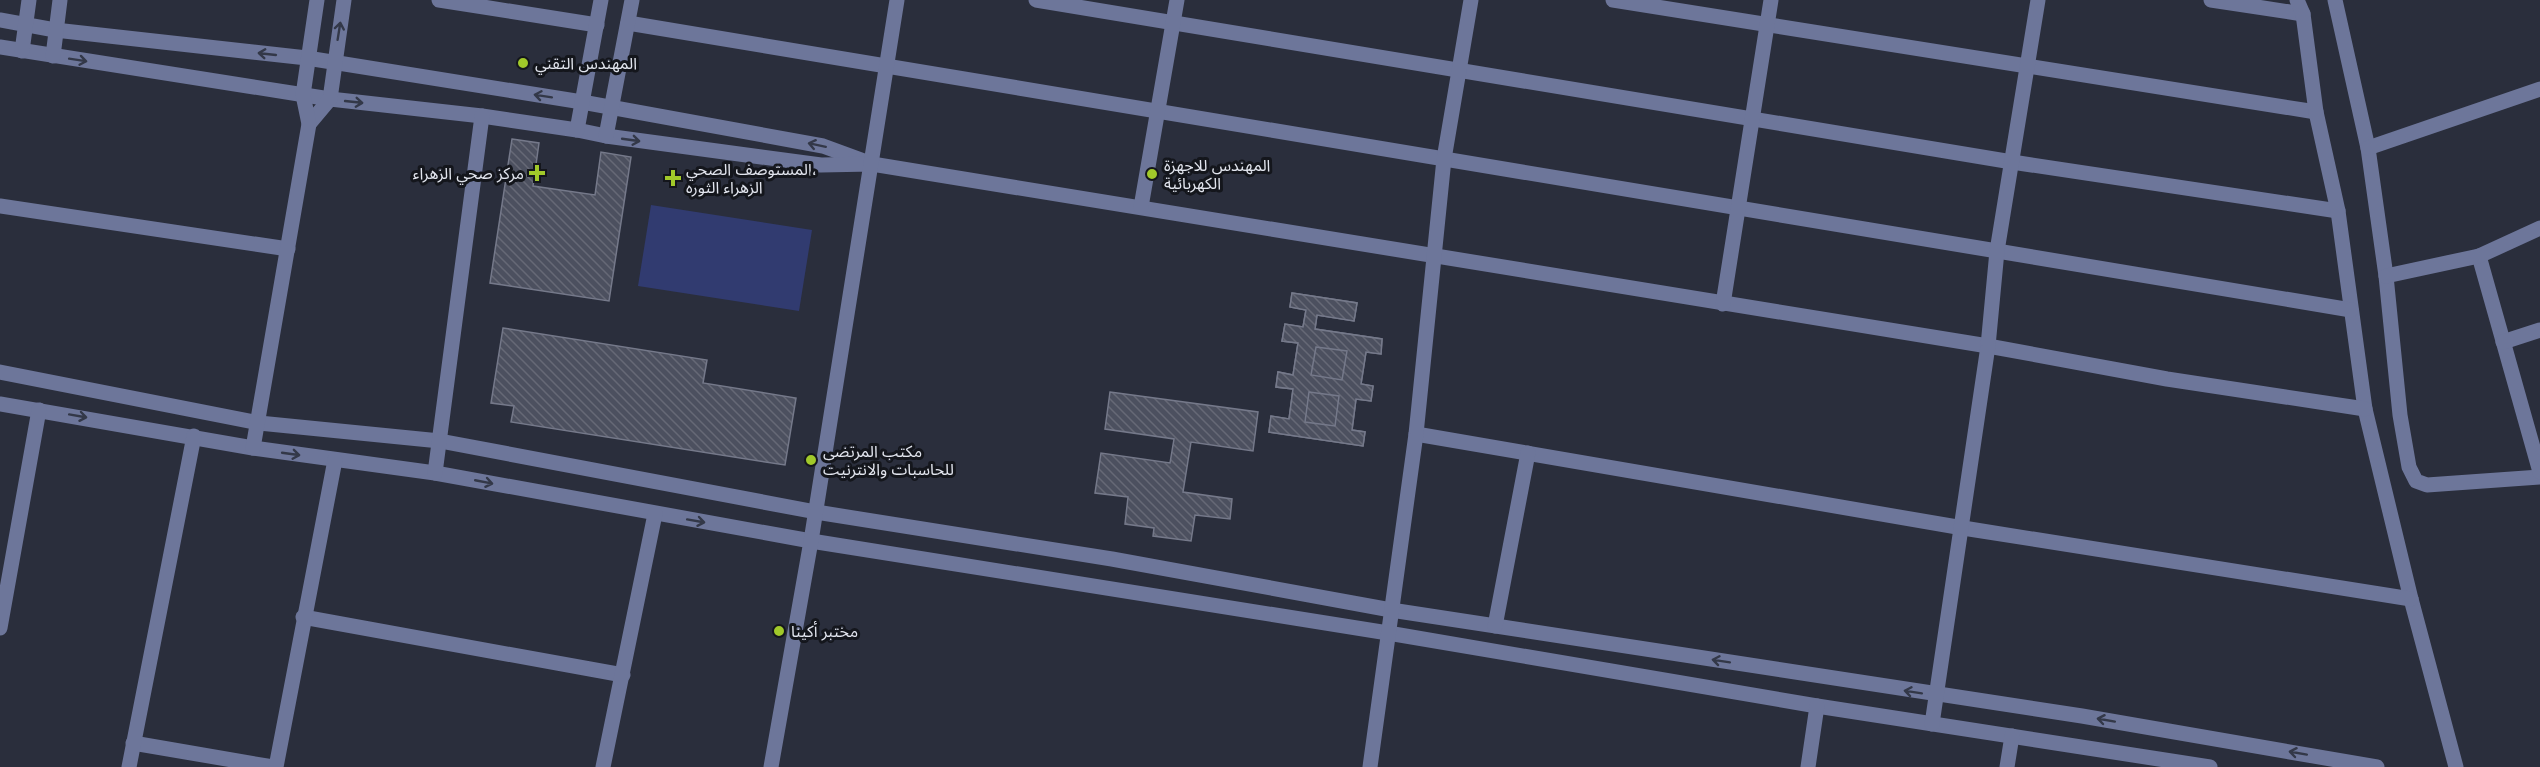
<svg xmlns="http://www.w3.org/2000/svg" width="2540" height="767" font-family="Poppins,'Noto Sans Arabic',sans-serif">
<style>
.pitch{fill:#313b70}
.building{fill:url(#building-back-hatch);stroke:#75798a;stroke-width:1.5;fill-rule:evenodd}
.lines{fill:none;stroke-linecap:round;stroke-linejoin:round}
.minor{stroke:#6d769a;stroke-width:15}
.oneway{stroke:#333848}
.poi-dot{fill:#a1c92a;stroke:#14161c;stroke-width:2}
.labels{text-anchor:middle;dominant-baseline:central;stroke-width:6;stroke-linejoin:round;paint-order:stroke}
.poi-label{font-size:16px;fill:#e2e5ee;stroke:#14161c;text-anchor:start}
</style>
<defs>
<pattern id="building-back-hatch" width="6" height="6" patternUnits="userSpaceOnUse" patternTransform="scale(1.5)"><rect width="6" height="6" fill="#4c505f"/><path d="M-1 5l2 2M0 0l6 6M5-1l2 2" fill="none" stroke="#666976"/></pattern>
</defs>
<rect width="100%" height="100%" fill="#2a2e3c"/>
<!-- pitch -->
<path class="pitch" d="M651,205L812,230L799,311L638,286Z"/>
<!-- building -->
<g class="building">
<path d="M512,139L539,143L533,186L595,195L601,152L631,157L609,301L490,283Z"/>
<path d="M1292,293L1357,303L1354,321L1317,315L1315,329L1382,339L1381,354L1366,352L1361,384L1373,386L1371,401L1356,399L1352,430L1365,432L1363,446L1269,432L1271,416L1289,419L1293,389L1276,387L1278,372L1293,375L1298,343L1282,341L1285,324L1303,327L1306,310L1290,307ZM1316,347L1347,351L1342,380L1311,375ZM1309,392L1339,396L1335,426L1305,422Z"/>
<path d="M1292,293L1357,303L1354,321L1317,315L1315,329L1382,339L1381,354L1366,352L1361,384L1373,386L1371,401L1356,399L1352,430L1365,432L1363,446L1269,432L1271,416L1289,419L1293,389L1276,387L1278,372L1293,375L1298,343L1282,341L1285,324L1303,327L1306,310L1290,307Z"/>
<path d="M503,328L707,360L703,383L796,398L785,465L511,422L514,406L491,403Z"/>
<path d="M1316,347L1347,351L1342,380L1311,375Z"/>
<path d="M1110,392L1258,412L1253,451L1191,442L1183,492L1232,499L1230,519L1195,515L1191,541L1153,536L1154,528L1125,524L1128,497L1095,493L1101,453L1170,463L1174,439L1105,429Z"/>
<path d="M1309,392L1339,396L1335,426L1305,422Z"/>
</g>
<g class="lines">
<!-- minor -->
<g class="minor">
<path d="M439,0L597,25"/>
<path d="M1036,0L2012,162L2338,211"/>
<path d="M1613,0L2316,112"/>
<path d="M2211,0L2303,14"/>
<path d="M2297,0L2303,14L2316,112L2338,211L2365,409L2411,599L2456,767"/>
<path d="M2335,0L2368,148L2386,276L2400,415L2409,467L2416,481L2427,485L2540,477"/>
<path d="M0,20L55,30L307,58L582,102L823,146L864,161"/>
<path d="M628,23L2351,310"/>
<path d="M0,47L330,99L482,116L577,130L606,136L821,165L872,164L1988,346L2167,379L2365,409"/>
<path d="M22,51L29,0"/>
<path d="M53,56L60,0"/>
<path d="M309,124L330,99L344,0"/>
<path d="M577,130L601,0"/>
<path d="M606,136L632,0"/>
<path d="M2368,148L2540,89"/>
<path d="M0,206L288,249"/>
<path d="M1141,207L1177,0"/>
<path d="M2479,256L2540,472"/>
<path d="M2386,276L2479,256L2540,228"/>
<path d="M1723,304L1771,0"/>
<path d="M2503,342L2540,330"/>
<path d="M0,372L259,423L440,441L816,512L1112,559L1391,610L2082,716L2377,767"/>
<path d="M0,404L253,448L435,473L811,541L1388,633L1817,706L2210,767"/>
<path d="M1416,434L1963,528L2411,599"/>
<path d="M253,448L309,124L303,95L317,0"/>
<path d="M435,473L482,116"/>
<path d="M303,617L623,675"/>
<path d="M1495,626L1528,453"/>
<path d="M0,628L39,410"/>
<path d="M1932,724L1988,346L1997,251L2038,0"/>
<path d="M133,743L273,767"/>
<path d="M129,767L194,436"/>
<path d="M276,767L335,460"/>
<path d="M603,767L655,514"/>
<path d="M771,767L811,541L897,0"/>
<path d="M1370,767L1416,434L1444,159L1471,0"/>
<path d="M1808,767L1817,706"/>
<path d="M2007,767L2012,736"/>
</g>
</g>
<!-- one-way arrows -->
<defs><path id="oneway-shaft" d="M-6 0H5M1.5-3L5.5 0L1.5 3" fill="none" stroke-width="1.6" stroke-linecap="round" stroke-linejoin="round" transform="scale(1.5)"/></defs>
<g class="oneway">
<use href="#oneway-shaft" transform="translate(339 31) rotate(-81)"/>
<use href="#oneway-shaft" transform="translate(267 54) rotate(-174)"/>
<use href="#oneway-shaft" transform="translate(78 60) rotate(9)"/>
<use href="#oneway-shaft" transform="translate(543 96) rotate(-171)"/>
<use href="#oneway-shaft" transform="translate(354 102) rotate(6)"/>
<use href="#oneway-shaft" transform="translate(631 140) rotate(8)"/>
<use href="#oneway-shaft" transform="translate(817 145) rotate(-168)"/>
<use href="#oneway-shaft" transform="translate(78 416) rotate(10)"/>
<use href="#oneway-shaft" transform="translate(291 454) rotate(8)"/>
<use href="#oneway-shaft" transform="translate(484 482) rotate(11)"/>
<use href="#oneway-shaft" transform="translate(696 521) rotate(10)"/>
<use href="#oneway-shaft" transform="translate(1721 661) rotate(-171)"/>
<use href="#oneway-shaft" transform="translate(1913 692) rotate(-171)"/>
<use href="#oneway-shaft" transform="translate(2106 720) rotate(-170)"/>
<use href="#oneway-shaft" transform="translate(2298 753) rotate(-170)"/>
</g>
<!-- markers -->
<g class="poi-dot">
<circle cx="523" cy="63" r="6"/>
<path d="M534 164h6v6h6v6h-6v6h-6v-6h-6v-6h6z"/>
<circle cx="1152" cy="174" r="6"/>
<path d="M670 169h6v6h6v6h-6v6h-6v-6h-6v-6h6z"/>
<circle cx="811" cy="460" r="6"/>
<circle cx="779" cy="631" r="6"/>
</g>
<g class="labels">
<!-- poi labels -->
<g class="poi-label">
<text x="535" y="63">المهندس التقني</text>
<text x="1164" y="165">المهندس للاجهزة<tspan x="1164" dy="18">الكهربائية</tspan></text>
<text x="686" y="169">المستوصف الصحي،<tspan x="686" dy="18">الزهراء الثوره</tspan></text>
<text x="524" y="173" text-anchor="end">مركز صحي الزهراء</text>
<text x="823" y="451">مكتب المرتضى<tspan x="823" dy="18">للحاسبات والانترنيت</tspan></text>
<text x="791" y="631">مختبر أكينا</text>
</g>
</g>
</svg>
